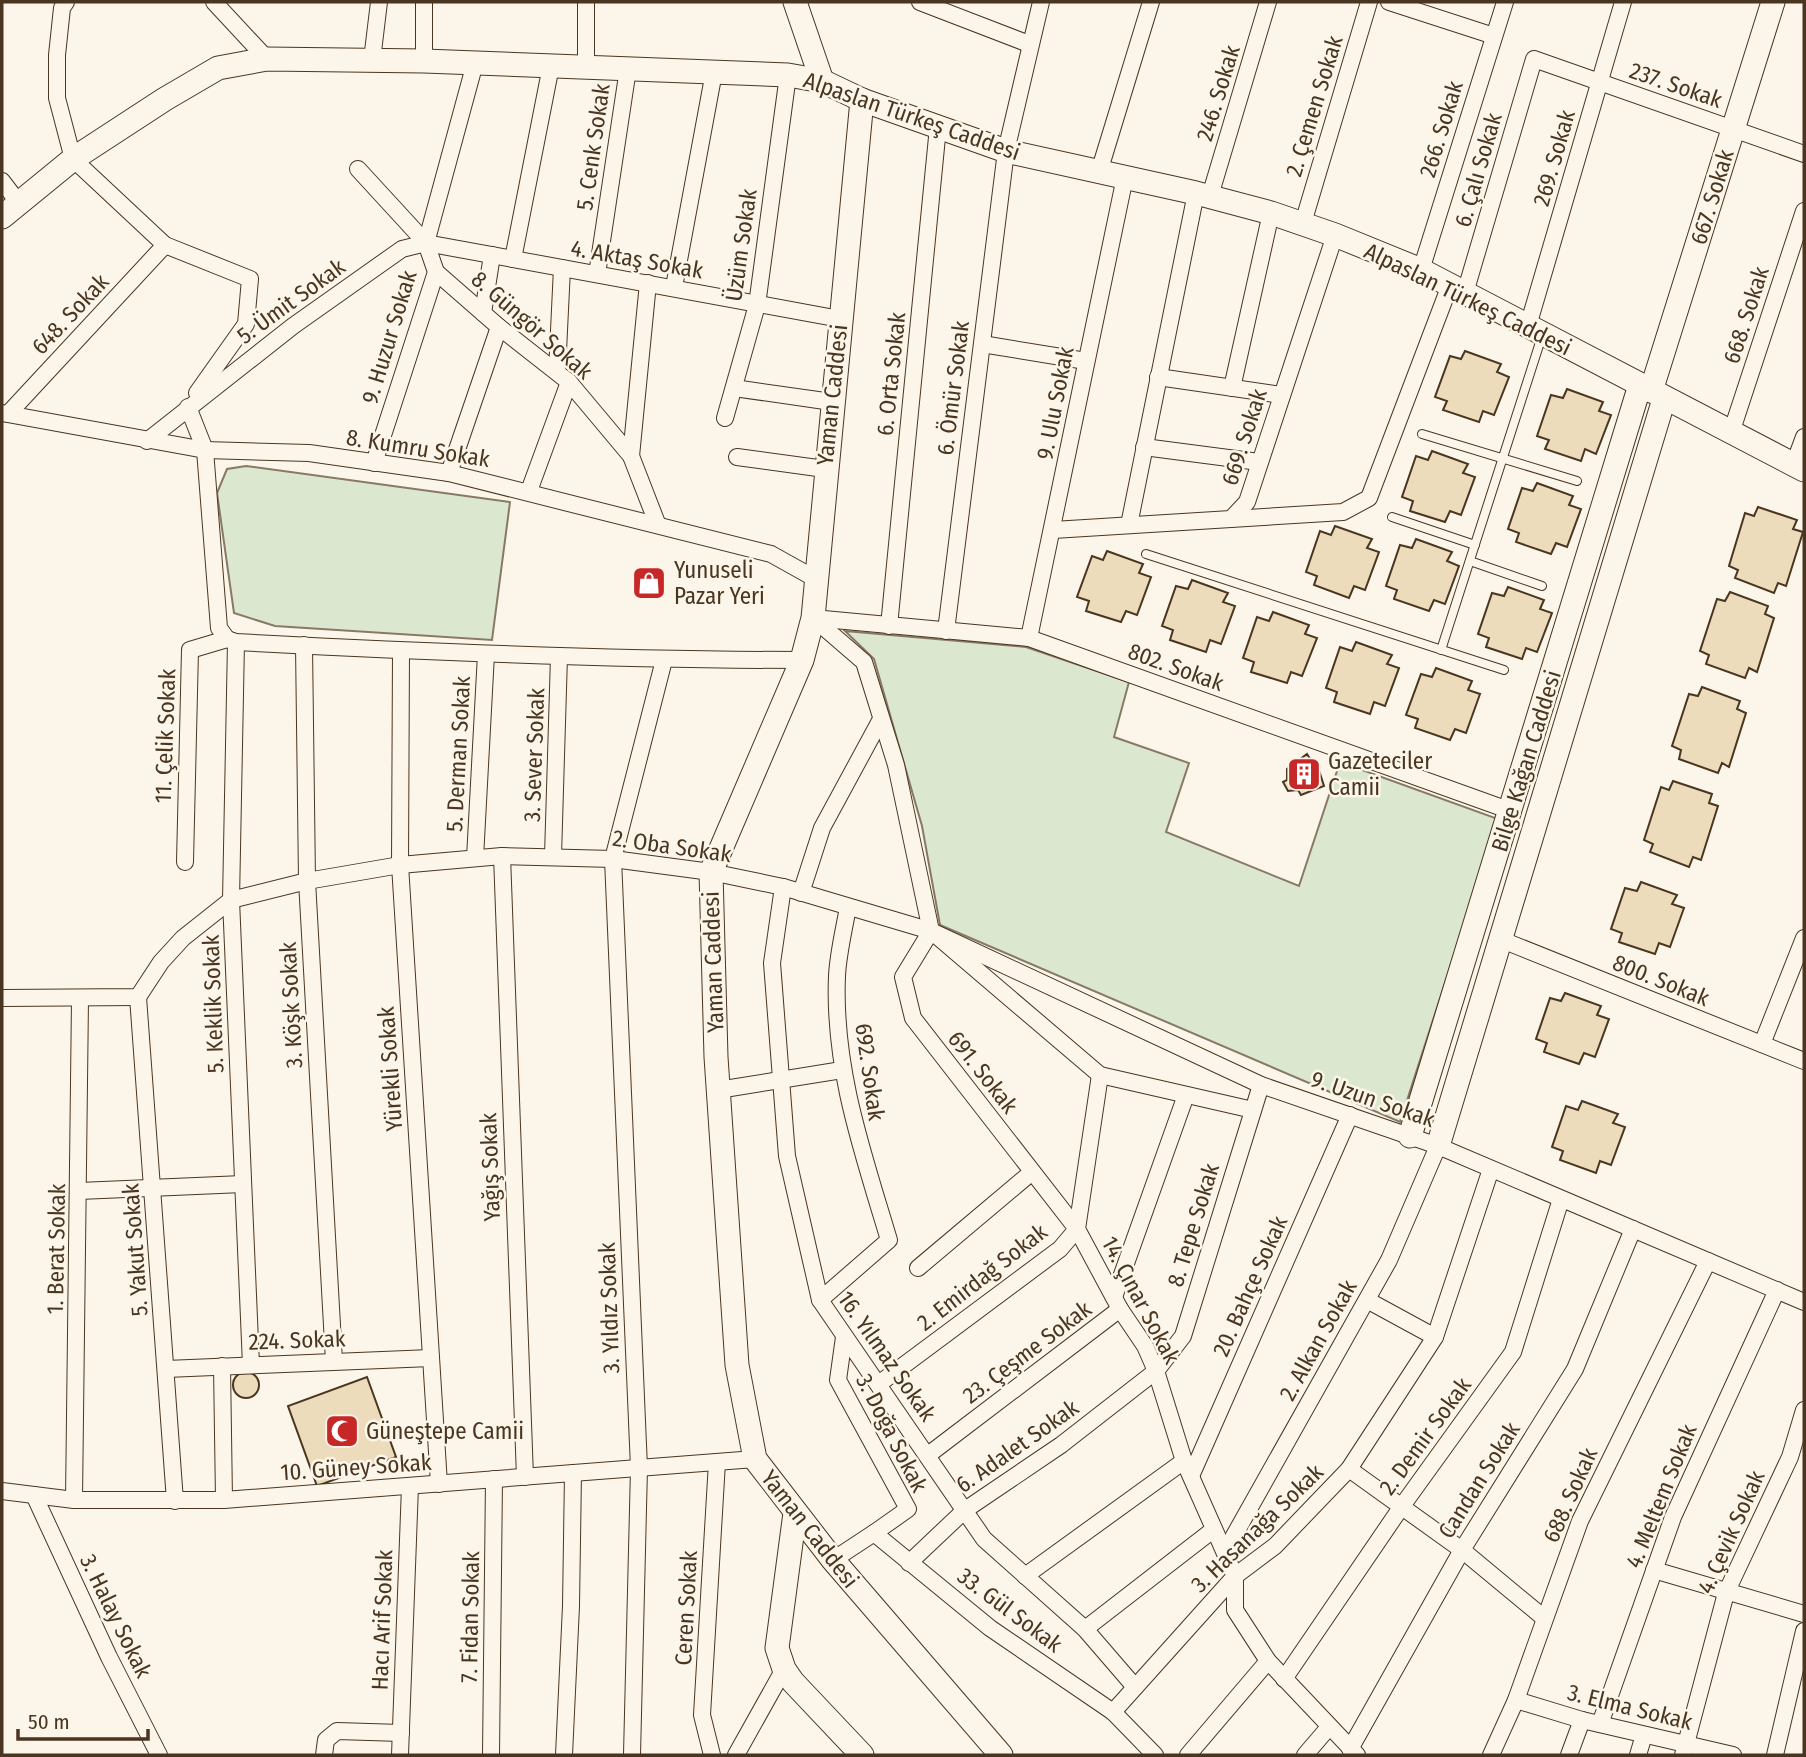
<svg xmlns="http://www.w3.org/2000/svg" width="1806" height="1757" font-family="'Fira Sans Condensed',sans-serif">
<style>
.green{fill:#dce7d0;stroke:#887966;stroke-width:2}
.building{fill:#ecdcbc;stroke:#4a3520;stroke-width:2}
.lines{fill:none;stroke-linecap:round;stroke-linejoin:round}
.lane-casing{stroke:#4a3520;stroke-width:10}
.street-casing{stroke:#4a3520;stroke-width:18}
.secondary-casing{stroke:#4a3520;stroke-width:25}
.lane{stroke:#fbf6e9;stroke-width:8}
.street{stroke:#fbf6e9;stroke-width:16}
.secondary{stroke:#fbf6e9;stroke-width:23}
.labels{text-anchor:middle;dominant-baseline:central;stroke-width:5;stroke-linejoin:round;paint-order:stroke}
.street-label{font-size:23px;fill:#4a3520;stroke:#fbf6e9}
.poi-label{font-size:23px;fill:#4a3520;stroke:#fbf6e9;text-anchor:start}
</style>
<rect width="100%" height="100%" fill="#fbf6e9"/>
<!-- green -->
<g class="green">
<path d="M246,466L510,502L492,640L275,626L234,613L217,493L227,469Z"/>
<path d="M845,631L1026,647L1129,682L1114,737L1189,763L1166,832L1299,886L1340,762L1498,819L1400,1122L940,925L922,826L874,659Z"/>
</g>
<!-- building -->
<g class="building">
<path d="M1465,351L1501,364L1497,372L1509,377L1494,415L1483,411L1479,422L1443,410L1447,401L1435,397L1450,356L1461,359Z"/>
<path d="M1567,389L1603,402L1599,411L1611,415L1596,454L1585,449L1581,461L1545,449L1549,440L1537,436L1551,395L1563,398Z"/>
<path d="M1432,451L1468,464L1463,473L1475,477L1461,515L1450,511L1445,522L1410,511L1413,501L1402,497L1416,456L1428,460Z"/>
<path d="M1537,483L1573,496L1569,505L1581,509L1567,547L1556,543L1551,554L1516,542L1519,533L1508,529L1522,488L1533,491Z"/>
<path d="M1758,507L1797,520L1793,529L1803,532L1786,586L1778,583L1774,593L1735,578L1738,570L1729,566L1745,513L1754,516Z"/>
<path d="M1335,526L1372,539L1367,548L1379,552L1365,590L1354,586L1349,598L1314,585L1317,576L1306,572L1320,531L1331,535Z"/>
<path d="M1416,539L1452,552L1447,561L1459,566L1445,604L1434,600L1429,611L1394,599L1397,590L1386,586L1400,545L1412,548Z"/>
<path d="M1107,551L1143,564L1139,573L1151,577L1137,615L1126,611L1121,622L1086,611L1089,601L1077,597L1092,556L1103,560Z"/>
<path d="M1192,580L1228,593L1223,602L1235,606L1221,644L1210,640L1206,652L1170,640L1173,630L1162,626L1176,586L1188,589Z"/>
<path d="M1508,587L1544,600L1540,609L1552,613L1537,652L1526,648L1522,659L1486,647L1489,638L1478,634L1492,593L1504,596Z"/>
<path d="M1730,592L1768,606L1765,614L1774,618L1757,672L1749,668L1745,678L1706,664L1709,655L1700,651L1717,599L1725,601Z"/>
<path d="M1273,612L1309,625L1305,634L1317,638L1302,676L1291,672L1287,683L1251,672L1254,662L1243,658L1257,617L1269,621Z"/>
<path d="M1356,642L1392,655L1387,664L1399,668L1385,706L1374,702L1370,714L1334,702L1337,692L1326,688L1340,647L1352,651Z"/>
<path d="M1436,668L1472,681L1468,690L1480,694L1466,733L1455,729L1450,740L1415,728L1418,719L1406,715L1421,674L1432,677Z"/>
<path d="M1702,687L1740,701L1737,709L1746,713L1729,767L1722,763L1718,773L1679,759L1681,750L1672,746L1689,694L1698,696Z"/>
<path d="M1307,754L1314,765L1317,764L1324,786L1301,795L1298,790L1288,791L1283,782L1287,780V769Z"/>
<path d="M1673,781L1712,794L1709,803L1718,806L1701,860L1693,857L1689,867L1650,852L1653,844L1644,840L1661,787L1669,790Z"/>
<path d="M1641,882L1677,895L1672,904L1684,908L1670,947L1659,943L1655,954L1619,942L1622,933L1611,929L1625,888L1637,891Z"/>
<path d="M1565,993L1601,1006L1597,1015L1609,1019L1595,1057L1584,1053L1579,1064L1544,1052L1547,1043L1536,1039L1550,998L1561,1001Z"/>
<path d="M1582,1101L1618,1114L1613,1123L1625,1127L1611,1165L1600,1161L1596,1173L1560,1160L1563,1151L1552,1147L1566,1106L1578,1110Z"/>
<circle cx="246" cy="1385" r="13"/>
<path d="M367,1377L396,1457L317,1486L288,1406Z"/>
</g>
<g class="lines">
<!-- lane casing -->
<g class="lane-casing">
<g id="lane">
<path d="M1422,434L1577,481"/>
<path d="M1392,517L1475,545"/>
<path d="M1146,554L1504,670"/>
<path d="M1470,561L1542,586"/>
<path d="M1441,650L1542,336"/>
</g>
</g>
<!-- street casing -->
<g class="street-casing">
<g id="street">
<path d="M66,2L62,8L57,55V98L73,159L165,245L250,279L246,324L197,393"/>
<path d="M214,2L267,59"/>
<path d="M920,2L1029,44"/>
<path d="M1389,2L1494,36"/>
<path d="M372,60L379,2"/>
<path d="M424,61V2"/>
<path d="M586,67V2"/>
<path d="M358,169L426,243"/>
<path d="M1099,172L1151,2"/>
<path d="M2,181L18,202"/>
<path d="M1210,196L1268,2"/>
<path d="M1303,223L1369,2"/>
<path d="M513,259L551,66"/>
<path d="M1421,270L1505,2"/>
<path d="M436,272L499,327L569,382L631,456L657,523"/>
<path d="M597,274L628,69"/>
<path d="M674,287L714,72"/>
<path d="M1465,293L1534,59L1804,154"/>
<path d="M483,313L492,255"/>
<path d="M1528,326L1623,2"/>
<path d="M982,344L1086,361"/>
<path d="M557,372L562,268"/>
<path d="M1158,377L1281,395"/>
<path d="M734,388L832,402"/>
<path d="M1232,388L1271,213"/>
<path d="M188,407L205,450L219,628L227,639"/>
<path d="M2,413L205,450L309,453L449,473L771,554L814,578"/>
<path d="M8,414L165,245"/>
<path d="M725,418L757,305L788,75"/>
<path d="M1731,433L1804,211"/>
<path d="M147,441L293,326L402,249L426,243L840,319"/>
<path d="M1144,447L1259,462"/>
<path d="M631,456L648,283"/>
<path d="M737,457L825,469"/>
<path d="M374,463L436,272L426,243L475,63"/>
<path d="M1794,464L1804,437"/>
<path d="M449,473L499,327"/>
<path d="M529,491L569,382"/>
<path d="M1231,519L1343,512L1369,498L1450,285"/>
<path d="M1129,525L1196,193"/>
<path d="M1053,530L1231,519L1247,502L1335,235"/>
<path d="M813,618L1029,638L1511,811"/>
<path d="M813,618L864,662L896,765L931,931L1100,1075L1253,1110"/>
<path d="M889,626L938,127"/>
<path d="M946,631L1006,151L1041,2"/>
<path d="M1029,638L1125,177"/>
<path d="M227,639L236,642C425,652 613,660 802,660"/>
<path d="M236,642L231,900L251,1365"/>
<path d="M304,645L307,881L334,1361"/>
<path d="M401,651L400,865L439,1484"/>
<path d="M502,856L525,1477"/>
<path d="M553,856L559,656"/>
<path d="M475,858L486,654"/>
<path d="M185,862L190,650L227,639"/>
<path d="M783,887L772,963L787,1156L820,1300L984,1539L1085,1629L1135,1687"/>
<path d="M801,893L822,828L881,719"/>
<path d="M1502,940L1804,1061"/>
<path d="M138,997L175,1501"/>
<path d="M2,998L138,997L161,962L183,938L231,900L307,881L400,865L502,856L613,859L711,872L783,887L931,931L1261,1085L1438,1146L1804,1302"/>
<path d="M1762,1044L1804,938"/>
<path d="M1100,1075L1077,1229L1120,1309L1145,1346L1156,1371L1184,1461L1235,1576V1610L1268,1661L1357,1755"/>
<path d="M718,1090L842,1070"/>
<path d="M79,1191L243,1184"/>
<path d="M918,1268L1032,1172"/>
<path d="M1114,1297L1186,1095"/>
<path d="M820,1300L889,1240C863,1153 833,1069 837,976C838,954 844,930 848,907"/>
<path d="M1367,1300L1435,1337"/>
<path d="M844,1337L838,1380L908,1509L874,1533"/>
<path d="M222,1366L224,1500"/>
<path d="M166,1369L431,1358"/>
<path d="M880,1383L1060,1249L1077,1229L913,1018L903,977L931,931"/>
<path d="M928,1455L1120,1309"/>
<path d="M1349,1469L1462,1550L1544,1618"/>
<path d="M1191,1476L1350,1115"/>
<path d="M2,1491L74,1500H224L755,1459"/>
<path d="M34,1495L109,1657L159,1755"/>
<path d="M74,1500L80,999"/>
<path d="M1226,1550L1389,1260L1438,1146"/>
<path d="M833,1560L874,1533L990,1628L1113,1712L1155,1755"/>
<path d="M909,1563L965,1510L1061,1445L1156,1371L1183,1336L1261,1085"/>
<path d="M1654,1570L1804,1614"/>
<path d="M1025,1576L1184,1461"/>
<path d="M1085,1629L1213,1530"/>
<path d="M1284,1679L1402,1506L1513,1352L1561,1199"/>
<path d="M1516,1700L1582,1720L1733,1755"/>
<path d="M1113,1712L1235,1576L1275,1546L1349,1469L1435,1337L1491,1169"/>
<path d="M1600,1724L1673,1517L1777,1290"/>
<path d="M1350,1749L1462,1550L1575,1369L1633,1229"/>
<path d="M324,1755L326,1740L337,1731L401,1733"/>
<path d="M400,1755L410,1486"/>
<path d="M491,1755L494,1479"/>
<path d="M564,1755L571,1606L573,1473"/>
<path d="M632,1755L639,1468L613,859L664,660"/>
<path d="M712,1755L702,1715L717,1462"/>
<path d="M736,1755L784,1669"/>
<path d="M1188,1755L1268,1661"/>
<path d="M1305,1755L1329,1727"/>
<path d="M1491,1755L1516,1700L1580,1521L1708,1261"/>
<path d="M1569,1755L1582,1720"/>
<path d="M1638,1755L1644,1735"/>
<path d="M1683,1755L1726,1593L1790,1457L1804,1410"/>
<path d="M1775,1755L1804,1631"/>
</g>
</g>
<!-- secondary casing -->
<g class="secondary-casing">
<g id="secondary">
<path d="M795,2L822,81"/>
<path d="M862,100L813,618L802,660L711,872L716,1057L737,1365L755,1459L833,1560L1001,1755"/>
<path d="M2,217L73,159L165,99L218,68L267,59L424,61L788,75L822,81L862,100L1006,151L1196,193L1271,213L1335,235L1421,270L1804,470"/>
<path d="M1651,391L1773,2"/>
<path d="M1410,1136L1640,385"/>
<path d="M1438,1146L1664,399"/>
<path d="M795,1513L777,1648L784,1669L793,1682L862,1755"/>
</g>
</g>
<!-- lane -->
<use href="#lane" class="lane"/>
<!-- street -->
<use href="#street" class="street"/>
<!-- secondary -->
<use href="#secondary" class="secondary"/>
</g>
<!-- icons -->
<defs>
<g id="shop-square" transform="scale(1.75)"><rect x="-9" y="-9" width="18" height="18" rx="4" fill="#c62828" stroke="#fbf6e9"/><path d="M-5-2.5h2.3a2.7 3.5 0 0 1 5.4 0H5L5.5 6h-11ZM-1.5-2.5h3a1.5 2.3 0 0 0-3 0Z" fill="#fff"/></g>
<g id="building-square" transform="scale(1.75)"><rect x="-9" y="-9" width="18" height="18" rx="4" fill="#c62828" stroke="#fbf6e9"/><path d="M-4-6H4V6H1V3H-1V6H-4ZM-2.5-4.3h1.7v1.8h-1.7ZM.8-4.3h1.7v1.8H.8ZM-2.5-1h1.7V.8h-1.7ZM.8-1h1.7V.8H.8Z" fill="#fff"/></g>
<g id="mosque-square" transform="scale(1.75)"><rect x="-9" y="-9" width="18" height="18" rx="4" fill="#c62828" stroke="#fbf6e9"/><path d="M3.5-4.9A6 6 0 1 0 3.5 4.9A5 5 0 1 1 3.5-4.9Z" fill="#fff"/></g>
</defs>
<g fill-rule="evenodd">
<use href="#shop-square" x="649" y="583"/>
<use href="#building-square" x="1304" y="774"/>
<use href="#mosque-square" x="342" y="1431"/>
</g>
<g class="labels">
<!-- street labels -->
<g class="street-label">
<text transform="translate(1676 85) rotate(19)">237. Sokak</text>
<text transform="translate(1218 93) rotate(-73)">246. Sokak</text>
<text transform="translate(1314 106) rotate(-73)">2. Çemen Sokak</text>
<text transform="translate(912 116) rotate(19)">Alpaslan Türkeş Caddesi</text>
<text transform="translate(1441 129) rotate(-73)">266. Sokak</text>
<text transform="translate(593 147) rotate(-82)">5. Cenk Sokak</text>
<text transform="translate(1554 158) rotate(-74)">269. Sokak</text>
<text transform="translate(1478 170) rotate(-74)">6. Çalı Sokak</text>
<text transform="translate(1712 197) rotate(-73)">667. Sokak</text>
<text transform="translate(741 245) rotate(-82)">Üzüm Sokak</text>
<text transform="translate(637 259) rotate(10)">4. Aktaş Sokak</text>
<text transform="translate(1468 299) rotate(26)">Alpaslan Türkeş Caddesi</text>
<text transform="translate(291 301) rotate(-36)">5. Ümit Sokak</text>
<text transform="translate(70 314) rotate(-47)">648. Sokak</text>
<text transform="translate(1746 315) rotate(-72)">668. Sokak</text>
<text transform="translate(532 325) rotate(41)">8. Güngör Sokak</text>
<text transform="translate(389 337) rotate(-73)">9. Huzur Sokak</text>
<text transform="translate(891 374) rotate(-84)">6. Orta Sokak</text>
<text transform="translate(953 388) rotate(-83)">6. Ömür Sokak</text>
<text transform="translate(832 395) rotate(-84)">Yaman Caddesi</text>
<text transform="translate(1055 403) rotate(-79)">9. Ulu Sokak</text>
<text transform="translate(1244 437) rotate(-72)">669. Sokak</text>
<text transform="translate(418 448) rotate(9)">8. Kumru Sokak</text>
<text transform="translate(1176 667) rotate(20)">802. Sokak</text>
<text transform="translate(165 736) rotate(-88)">11. Çelik Sokak</text>
<text transform="translate(458 754) rotate(-87)">5. Derman Sokak</text>
<text transform="translate(534 755) rotate(-88)">3. Sever Sokak</text>
<text transform="translate(1526 761) rotate(-73)">Bilge Kağan Caddesi</text>
<text transform="translate(672 846) rotate(8)">2. Oba Sokak</text>
<text transform="translate(713 962) rotate(-92)">Yaman Caddesi</text>
<text transform="translate(1661 980) rotate(22)">800. Sokak</text>
<text transform="translate(213 1004) rotate(-92)">5. Keklik Sokak</text>
<text transform="translate(291 1005) rotate(-93)">3. Köşk Sokak</text>
<text transform="translate(390 1069) rotate(-94)">Yürekli Sokak</text>
<text transform="translate(870 1072) rotate(82)">692. Sokak</text>
<text transform="translate(983 1072) rotate(52)">691. Sokak</text>
<text transform="translate(1373 1099) rotate(19)">9. Uzun Sokak</text>
<text transform="translate(490 1167) rotate(-92)">Yağış Sokak</text>
<text transform="translate(1193 1225) rotate(-73)">8. Tepe Sokak</text>
<text transform="translate(56 1249) rotate(-89)">1. Berat Sokak</text>
<text transform="translate(135 1250) rotate(-94)">5. Yakut Sokak</text>
<text transform="translate(982 1277) rotate(-38)">2. Emirdağ Sokak</text>
<text transform="translate(1250 1286) rotate(-66)">20. Bahçe Sokak</text>
<text transform="translate(1141 1300) rotate(62)">14. Çınar Sokak</text>
<text transform="translate(609 1308) rotate(-92)">3. Yıldız Sokak</text>
<text transform="translate(297 1340) rotate(-2)">224. Sokak</text>
<text transform="translate(1318 1340) rotate(-61)">2. Alkan Sokak</text>
<text transform="translate(1027 1352) rotate(-37)">23. Çeşme Sokak</text>
<text transform="translate(887 1356) rotate(55)">16. Yılmaz Sokak</text>
<text transform="translate(892 1433) rotate(63)">3. Doğa Sokak</text>
<text transform="translate(1425 1436) rotate(-54)">2. Demir Sokak</text>
<text transform="translate(1017 1446) rotate(-35)">6. Adalet Sokak</text>
<text transform="translate(356 1467) rotate(-4)">10. Güney Sokak</text>
<text transform="translate(1479 1480) rotate(-58)">Candan Sokak</text>
<text transform="translate(1570 1495) rotate(-66)">688. Sokak</text>
<text transform="translate(1661 1496) rotate(-68)">4. Meltem Sokak</text>
<text transform="translate(1257 1528) rotate(-44)">3. Hasanağa Sokak</text>
<text transform="translate(810 1529) rotate(52)">Yaman Caddesi</text>
<text transform="translate(1731 1532) rotate(-66)">4. Çevik Sokak</text>
<text transform="translate(686 1608) rotate(-87)">Ceren Sokak</text>
<text transform="translate(1010 1610) rotate(37)">33. Gül Sokak</text>
<text transform="translate(116 1616) rotate(64)">3. Halay Sokak</text>
<text transform="translate(470 1617) rotate(-89)">7. Fidan Sokak</text>
<text transform="translate(382 1620) rotate(-88)">Hacı Arif Sokak</text>
<text transform="translate(1630 1707) rotate(14)">3. Elma Sokak</text>
</g>
<!-- poi labels -->
<g class="poi-label">
<text x="674" y="570">Yunuseli<tspan x="674" dy="26">Pazar Yeri</tspan></text>
<text x="1328" y="761">Gazeteciler<tspan x="1328" dy="26">Camii</tspan></text>
<text x="366" y="1431">Güneştepe Camii</text>
</g>
</g>
<!-- border -->
<rect width="1806" height="1757" fill="none" stroke="#4a3520" stroke-width="7"/>
<!-- scale -->
<path d="M18 1729v10h130v-10" fill="none" stroke="#4a3520" stroke-width="3.5"/>
<text x="28" y="1729" font-size="21" fill="#4a3520" stroke="#fbf6e9" stroke-width="5" paint-order="stroke">50 m</text>
</svg>
